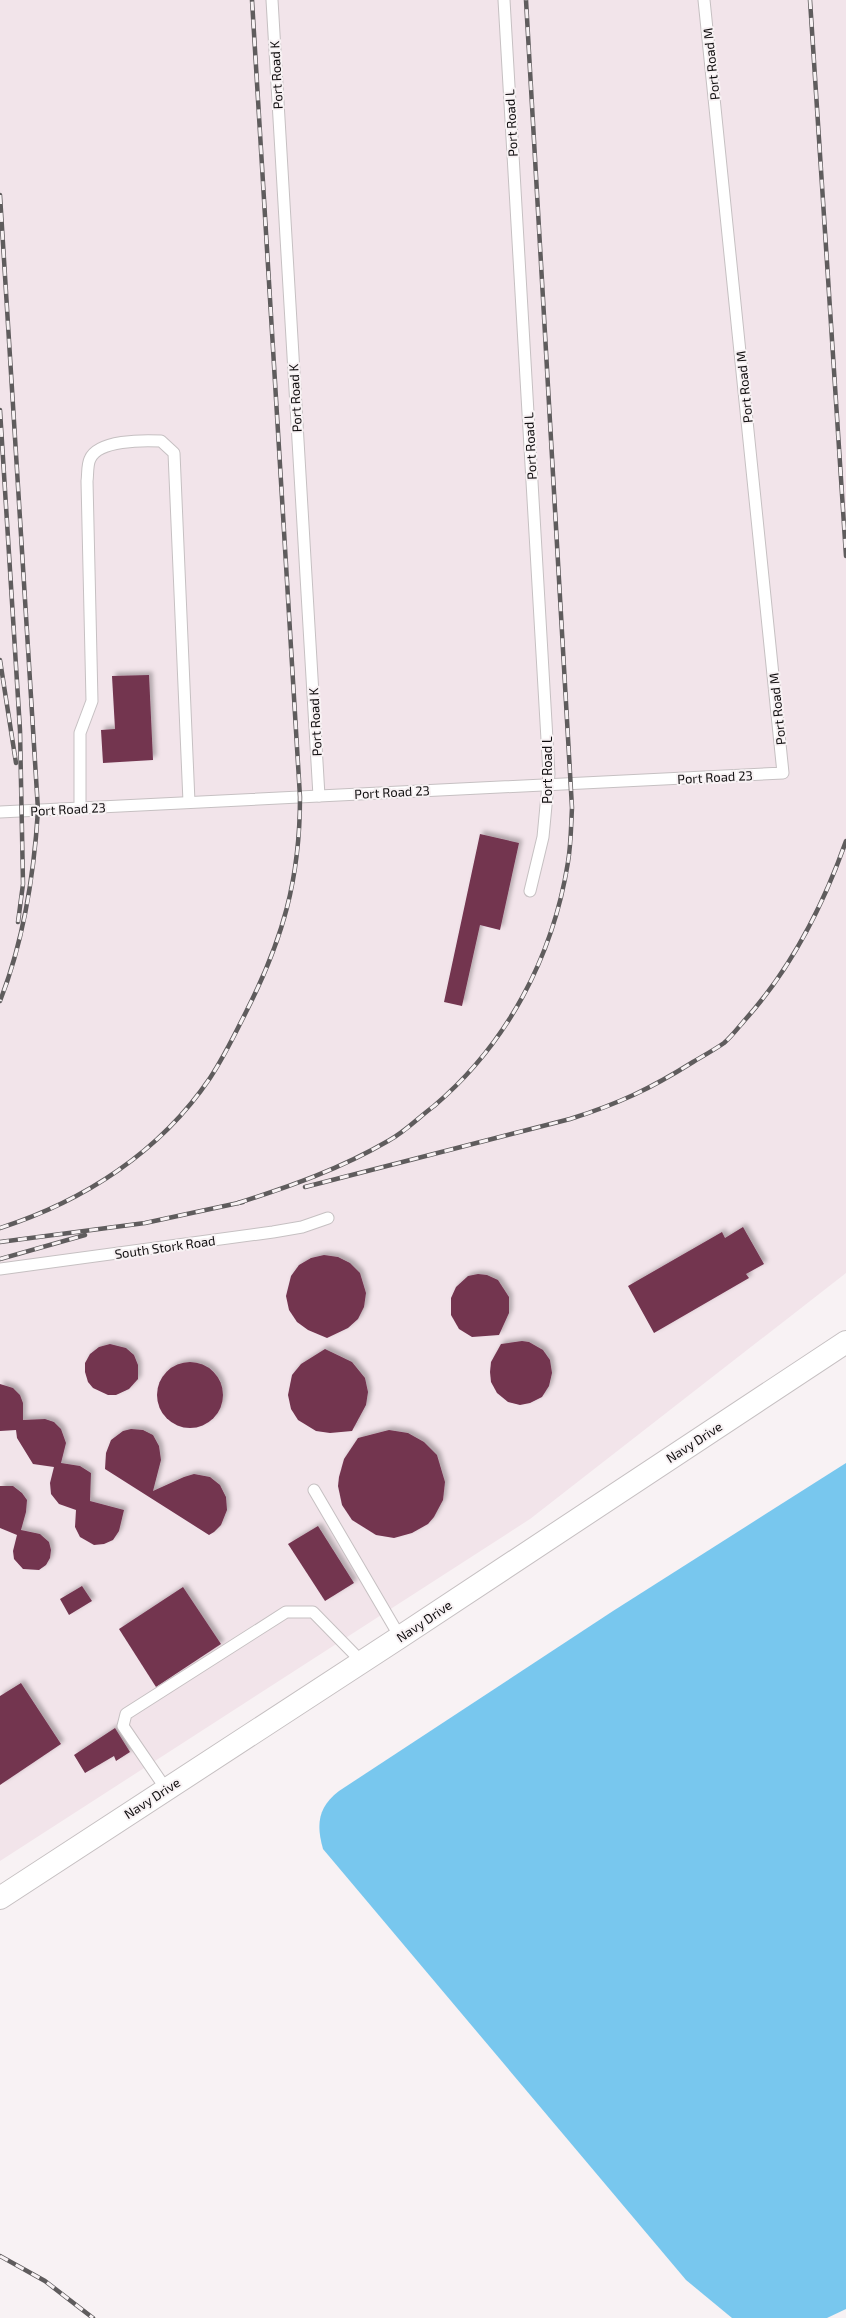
<svg xmlns="http://www.w3.org/2000/svg" width="846" height="2318" font-family="'Exo 2',sans-serif">
<style>
.built{fill:#f2e4ea}
.water{fill:#78c7ee}
.building{fill:#733450;filter:url(#shadow)}
.lines{fill:none;stroke-linecap:round;stroke-linejoin:round}
.service-casing{stroke:#c6c0c2;stroke-width:13}
.tertiary-casing{stroke:#c6c0c2;stroke-width:24}
.service{stroke:#fff;stroke-width:11}
.tertiary{stroke:#fff;stroke-width:22}
.rail-casing{stroke:#5f5c5d;stroke-width:4.5}
.rail{stroke:#f8f2f4;stroke-width:3;stroke-dasharray:9;stroke-linecap:butt}
.labels{text-anchor:middle;dominant-baseline:central;stroke-width:4;stroke-linejoin:round;paint-order:stroke}
.street-label{font-size:13px;fill:#0f0d0e;stroke:#f8f2f4}
</style>
<defs>
<filter id="shadow"><feDropShadow dx="3.5" dy="-3.5" stdDeviation="2" flood-color="#0004"/></filter>
</defs>
<rect width="100%" height="100%" fill="#f8f2f4"/>
<!-- built -->
<path class="built" d="M0,0H846V1273L530,1519L0,1861Z"/>
<!-- water -->
<path class="water" d="M846,1463V2309L827,2318H732L686,2280L323,1849C316,1824 318,1807 339,1791L613,1611Z"/>
<!-- building -->
<g class="building">
<path d="M149,675L153,760L103,763L101,730L115,729L112,676Z"/>
<path d="M480,834L519,843L500,930L480,925L462,1006L444,1002Z"/>
<path d="M743,1227L764,1264L746,1274L749,1278L654,1333L628,1286L722,1232L725,1238Z"/>
<path d="M324,1255L338,1257L350,1263L360,1273L366,1293L364,1307L358,1319L348,1328L327,1338L308,1330L297,1322L289,1310L286,1296L291,1276L299,1265L311,1258Z"/>
<path d="M478,1274L487,1275L498,1280L509,1297V1313L499,1335L472,1337L459,1329L451,1315V1298L456,1287L468,1276Z"/>
<path d="M522,1341L529,1342L543,1350L550,1360L552,1373L549,1386L542,1397L530,1403L520,1405L508,1402L497,1393L491,1382L490,1372L491,1362L501,1344Z"/>
<path d="M110,1344L126,1348L134,1355L138,1365V1379L129,1389L116,1395H108L93,1388L88,1382L85,1372V1363L90,1354L99,1347Z"/>
<path d="M325,1349L352,1362L365,1378L368,1392L366,1405L352,1431L330,1433L316,1431L298,1420L291,1409L288,1395L292,1375L301,1364Z"/>
<circle cx="190" cy="1395" r="33"/>
<path d="M0,1384L13,1388L20,1395L23,1403V1420L45,1419L54,1422L61,1429L66,1443L61,1463L80,1466L91,1473L90,1501L124,1510L119,1531L113,1540L104,1544L94,1545L80,1537L75,1527L76,1510L59,1504L51,1494L50,1483L54,1467L33,1464L17,1438L16,1430L0,1431Z"/>
<path d="M131,1429L143,1430L153,1435L159,1446L161,1460L153,1491L184,1477L194,1474L210,1477L220,1485L226,1497L227,1510L221,1525L214,1532L209,1535L105,1469L106,1453L111,1440L123,1431Z"/>
<path d="M389,1430L408,1433L424,1442L437,1455L445,1482L443,1500L434,1517L428,1524L412,1533L394,1538L376,1535L352,1520L342,1505L338,1486L339,1477L344,1459L358,1438Z"/>
<path d="M0,1486H13L22,1493L27,1500L26,1512L21,1530L40,1534L49,1542L51,1550L50,1558L46,1565L39,1570L23,1569L14,1559L13,1551L17,1535L0,1528Z"/>
<path d="M318,1526L354,1583L325,1601L288,1544Z"/>
<path d="M82,1586L92,1601L69,1615L60,1599Z"/>
<path d="M183,1587L221,1644L156,1687L119,1629Z"/>
<path d="M21,1683L61,1744L0,1785V1696Z"/>
<path d="M115,1728L130,1752L116,1761L114,1756L85,1773L74,1755Z"/>
</g>
<g class="lines">
<!-- service casing -->
<g class="service-casing">
<g id="service">
<path d="M272,0L319,796"/>
<path d="M504,0L549,774L543,837L530,891"/>
<path d="M80,808V733L92,701L87,481C88,475 87,465 90,459C98,440 143,440 161,441L174,453L189,802"/>
<path d="M0,812L783,773L704,0"/>
<path d="M0,1269L273,1232L302,1227L328,1218"/>
<path d="M314,1490L400,1637"/>
<path d="M166,1789L123,1726L126,1714L286,1612H313L362,1662"/>
</g>
</g>
<!-- tertiary casing -->
<g class="tertiary-casing">
<path id="tertiary" d="M0,1898L400,1637L846,1342"/>
</g>
<!-- service -->
<use href="#service" class="service"/>
<!-- tertiary -->
<use href="#tertiary" class="tertiary"/>
<!-- rail casing -->
<g class="rail-casing">
<g id="rail">
<path d="M810,0L846,556"/>
<path d="M0,195L38,810C34,875 24,940 0,1001"/>
<path d="M0,410L20,730L23,884L18,922"/>
<path d="M0,660L16,763"/>
<path d="M305,1187L570,1119C618,1104 650,1089 693,1062C703,1056 714,1050 724,1043C731,1037 738,1028 744,1021C791,969 823,906 846,841"/>
<path d="M238,1203C291,1186 340,1169 388,1141C405,1132 419,1117 434,1106C507,1044 553,957 568,862C571,844 571,826 572,808L526,0"/>
<path d="M0,1228C84,1201 160,1152 210,1078C224,1057 235,1034 246,1012C283,939 300,879 300,797L252,0"/>
<path d="M0,1242L145,1223L243,1202"/>
<path d="M0,1259L85,1235"/>
<path d="M0,2256L45,2281L93,2318"/>
</g>
</g>
<!-- rail -->
<use href="#rail" class="rail"/>
</g>
<g class="labels">
<!-- street labels -->
<g class="street-label">
<text transform="translate(711 64) rotate(-96)">Port Road M</text>
<text transform="translate(276 75) rotate(-93)">Port Road K</text>
<text transform="translate(511 123) rotate(-93)">Port Road L</text>
<text transform="translate(744 387) rotate(-96)">Port Road M</text>
<text transform="translate(295 398) rotate(-93)">Port Road K</text>
<text transform="translate(530 446) rotate(-93)">Port Road L</text>
<text transform="translate(777 709) rotate(-96)">Port Road M</text>
<text transform="translate(315 722) rotate(-93)">Port Road K</text>
<text transform="translate(547 770) rotate(-90)">Port Road L</text>
<text transform="translate(715 777) rotate(-3)">Port Road 23</text>
<text transform="translate(392 792) rotate(-3)">Port Road 23</text>
<text transform="translate(68 809) rotate(-3)">Port Road 23</text>
<text transform="translate(165 1247) rotate(-8)">South Stork Road</text>
<text transform="translate(694 1442) rotate(-33)">Navy Drive</text>
<text transform="translate(424 1621) rotate(-34)">Navy Drive</text>
<text transform="translate(152 1798) rotate(-33)">Navy Drive</text>
</g>
</g>
</svg>
